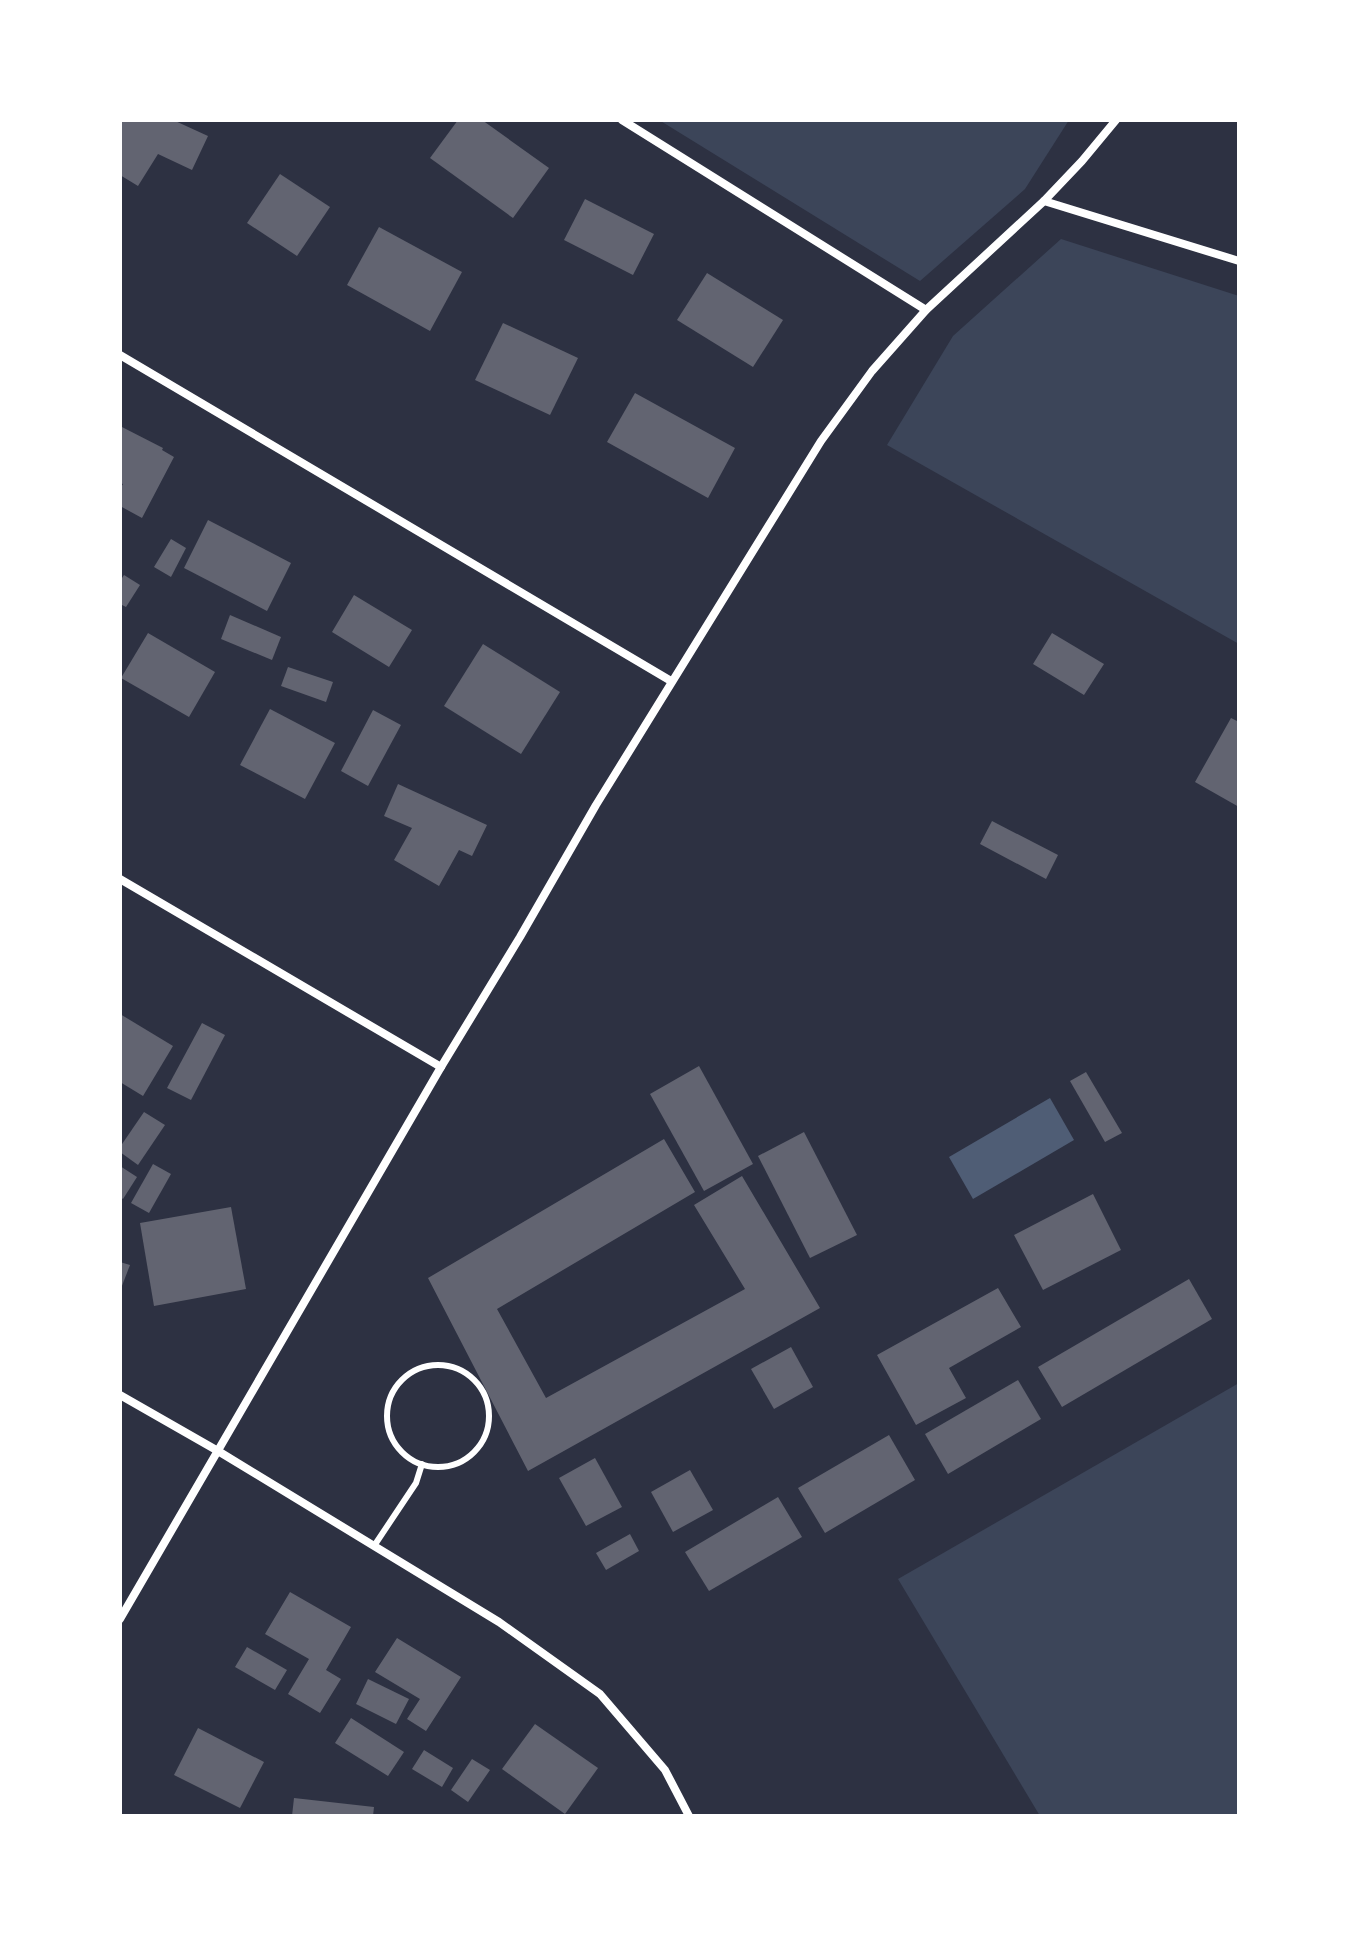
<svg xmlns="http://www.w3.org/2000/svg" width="1359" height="1936" font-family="Signika,sans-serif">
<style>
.green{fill:#3c4559}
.water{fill:#4f5d75}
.building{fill:#626471}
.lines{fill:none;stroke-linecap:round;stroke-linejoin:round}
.service{stroke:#fff;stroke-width:6}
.minor{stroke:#fff;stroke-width:8}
</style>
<rect width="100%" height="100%" fill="#2d3142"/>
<!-- green -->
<g class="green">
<path d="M659,120H1069L1025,189L920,281Z"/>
<path d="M1061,239L1239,296V644L887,445L953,336Z"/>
<path d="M1239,1383V1816H1040L898,1579Z"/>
</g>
<!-- water -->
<path class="water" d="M1050,1098L1074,1140L973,1199L949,1157Z"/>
<!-- building -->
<g class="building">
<path d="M120,120H173L208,136L192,170L158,154L138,186L120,175V140L122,137L120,136Z"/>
<path d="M458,120H482L549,168L513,218L430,158Z"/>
<path d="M280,174L330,207L297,256L247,223Z"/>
<path d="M585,199L654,234L633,275L564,240Z"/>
<path d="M379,227L462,272L430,331L347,285Z"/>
<path d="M707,273L783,320L753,367L677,320Z"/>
<path d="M503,323L578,358L550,415L475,380Z"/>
<path d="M635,393L735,448L708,498L607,442Z"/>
<path d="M120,426L163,448L162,450L174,457L142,518L120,506V489L123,484L120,483Z"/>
<path d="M208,520L291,563L267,611L184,568Z"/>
<path d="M171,539L186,548L171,577L154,567Z"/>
<path d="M124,575L140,585L126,607L120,604V581Z"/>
<path d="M354,595L412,630L389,667L332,632Z"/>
<path d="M230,615L281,637L272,660L221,639Z"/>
<path d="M148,633L215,672L189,717L121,678Z"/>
<path d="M1052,633L1104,664L1084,695L1033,664Z"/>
<path d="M483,644L560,692L521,754L444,706Z"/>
<path d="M288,667L333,682L326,702L281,686Z"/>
<path d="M270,709L335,743L305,799L240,765Z"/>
<path d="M373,710L401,725L368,786L341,771Z"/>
<path d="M1231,718L1239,722V807L1195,782Z"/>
<path d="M398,784L487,825L472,856L459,850L439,886L394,860L412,828L384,816Z"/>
<path d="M992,821L1058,855L1046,879L980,844Z"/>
<path d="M120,1014L173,1046L143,1096L120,1082Z"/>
<path d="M202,1023L225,1035L191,1100L167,1088Z"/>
<path d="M699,1066L753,1164L704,1191L650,1094Z"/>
<path d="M1086,1072L1122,1133L1105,1142L1070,1081Z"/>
<path d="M144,1112L165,1125L138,1165L120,1152V1147Z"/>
<path d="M804,1132L857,1235L810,1258L758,1156Z"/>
<path d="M664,1139L695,1192L497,1309L546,1398L745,1289L694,1205L742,1176L820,1308L528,1471L428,1278Z"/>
<path d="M153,1164L171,1174L149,1213L131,1203Z"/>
<path d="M120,1166L137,1177L123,1199L120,1197Z"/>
<path d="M1093,1194L1121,1250L1043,1290L1014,1235Z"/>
<path d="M231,1207L246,1289L154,1306L140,1223Z"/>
<path d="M120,1262L130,1265L120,1291Z"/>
<path d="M1189,1279L1212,1319L1062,1407L1038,1367Z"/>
<path d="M998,1288L1021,1327L949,1368L966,1398L916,1425L877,1355Z"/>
<path d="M791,1347L813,1387L774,1409L751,1369Z"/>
<path d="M1018,1380L1041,1419L948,1474L925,1434Z"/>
<path d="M889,1435L915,1480L825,1533L798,1488Z"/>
<path d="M595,1458L622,1507L586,1526L559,1478Z"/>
<path d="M690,1470L713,1510L673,1532L651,1492Z"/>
<path d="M778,1497L802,1537L709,1591L685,1552Z"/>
<path d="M630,1534L639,1551L606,1570L596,1553Z"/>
<path d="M290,1592L351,1627L326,1670L341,1679L320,1713L288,1694L309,1659L265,1634Z"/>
<path d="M397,1638L461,1677L426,1731L407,1719L420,1699L375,1672Z"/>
<path d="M247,1647L287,1670L275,1690L235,1667Z"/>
<path d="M368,1679L409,1699L396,1724L356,1704Z"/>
<path d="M351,1718L404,1752L388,1776L335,1743Z"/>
<path d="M535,1724L598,1768L565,1814L502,1769Z"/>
<path d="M198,1728L264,1762L240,1808L174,1775Z"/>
<path d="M424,1750L453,1768L442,1787L412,1769Z"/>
<path d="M472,1759L490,1770L468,1802L451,1790Z"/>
<path d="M294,1798L374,1807L373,1816H292Z"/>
</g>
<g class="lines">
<!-- service -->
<g class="service">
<circle cx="438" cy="1416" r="51"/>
<path d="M374,1546L416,1483L422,1464"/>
</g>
<!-- minor -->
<g class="minor">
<path d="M622,120L926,310"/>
<path d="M1044,201L1239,261"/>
<path d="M120,355L671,681"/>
<path d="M120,879L441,1067"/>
<path d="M120,1395L218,1451L499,1622L600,1694L665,1770L689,1816"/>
<path d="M120,1619L441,1067L520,937L596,805L821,441L872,371L926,310L1044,201L1082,161L1116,120"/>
</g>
</g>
<!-- border -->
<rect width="1359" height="1936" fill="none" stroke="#ffffff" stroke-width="244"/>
</svg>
